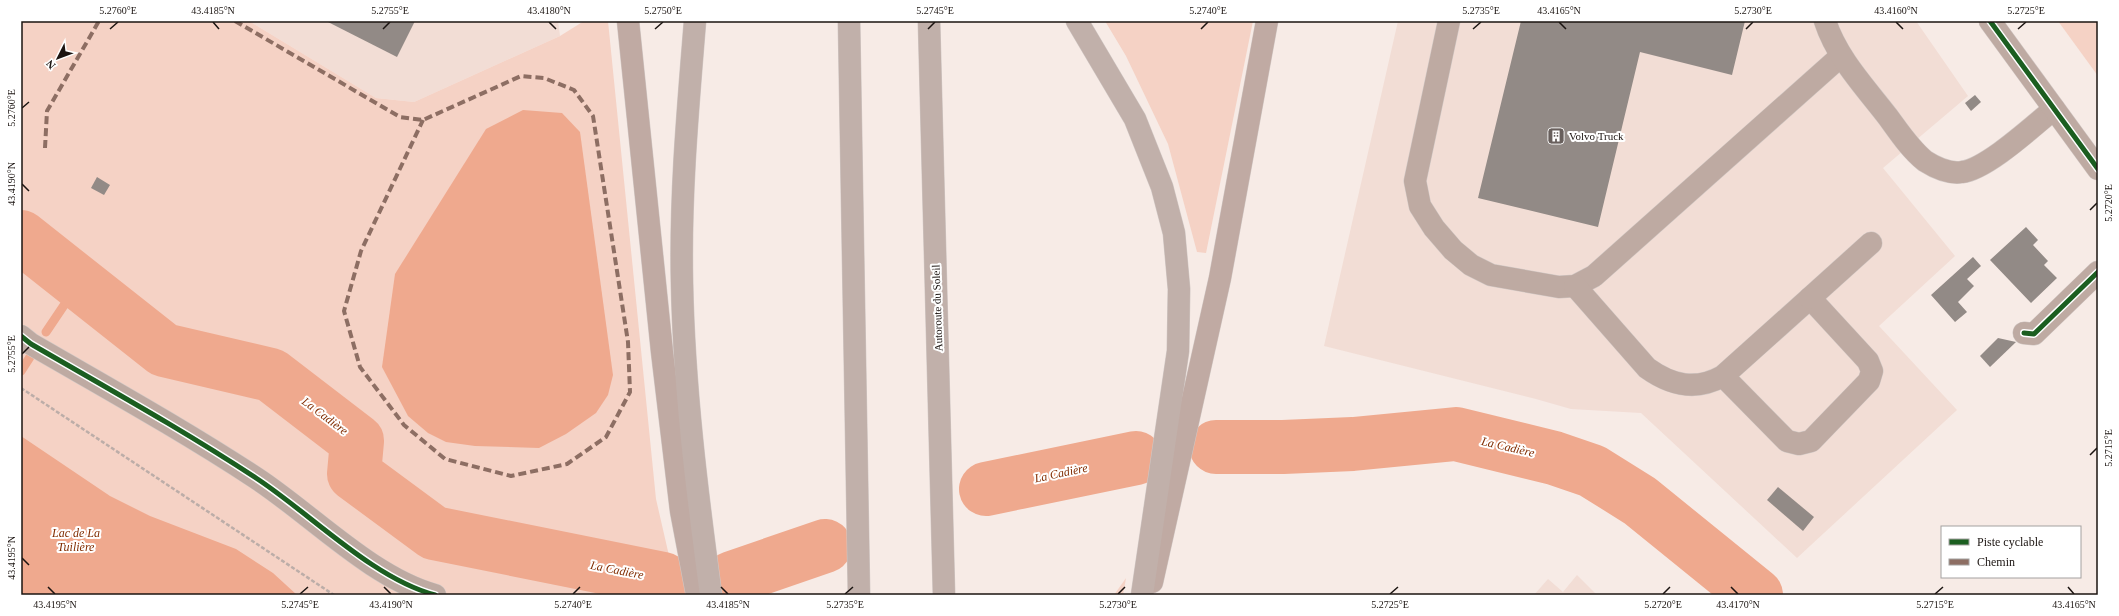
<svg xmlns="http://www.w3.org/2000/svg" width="2119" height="616" font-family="'Times New Roman',serif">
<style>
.built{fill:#f2ddd5}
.green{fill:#f5d2c5}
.water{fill:#efa98e}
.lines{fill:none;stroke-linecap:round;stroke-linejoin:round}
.stream{stroke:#efa98e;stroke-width:9}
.river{stroke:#efa98e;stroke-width:54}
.building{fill:#928a86}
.minor-casing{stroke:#d2c9c6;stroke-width:23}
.major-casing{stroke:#d2c9c6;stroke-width:23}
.highway-casing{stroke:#d2c9c6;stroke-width:23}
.path{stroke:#bcada8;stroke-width:2.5;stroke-dasharray:4 2;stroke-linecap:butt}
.minor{stroke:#beaaa2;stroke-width:22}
.major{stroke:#c0aaa3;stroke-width:22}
.highway{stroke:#c1b0aa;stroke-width:22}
.quiet{stroke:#8d6e63;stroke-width:4;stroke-dasharray:8 4;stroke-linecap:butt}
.cycleway-casing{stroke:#fff;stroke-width:8}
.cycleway{stroke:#1b5e20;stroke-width:5}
.ticks{fill:none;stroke:#1b1411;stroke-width:1.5}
.labels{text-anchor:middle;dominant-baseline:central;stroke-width:4;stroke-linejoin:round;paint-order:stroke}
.poi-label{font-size:11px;fill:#1b1411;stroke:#fff;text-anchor:start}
.street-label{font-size:11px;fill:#1b1411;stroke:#fff}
.water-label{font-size:12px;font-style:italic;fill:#802c00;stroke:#fff}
.neatline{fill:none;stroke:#1b1411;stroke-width:1.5}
.ticks-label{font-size:10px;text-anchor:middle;fill:#1b1411}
</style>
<rect width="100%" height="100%" fill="#f7ebe6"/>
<!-- built -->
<g class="built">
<path d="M249,21H558L560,36L414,102L376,98Z"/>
<path d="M1398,21H1916L1968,96L1883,168L1955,256L1879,326L1957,410L1797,558L1641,413L1571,409L1536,399L1324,346Z"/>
<path d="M1577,575L1597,595H1534L1548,579L1563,592Z"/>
</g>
<!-- green -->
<g class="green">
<path d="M21,21H249L376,98L414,102L560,36L584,21H608L656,499L678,595H21Z"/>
<path d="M1105,21H1253L1206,253L1197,252L1168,144L1126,56Z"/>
<path d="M2058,21H2098V76Z"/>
<path d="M1126,578L1123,595H1114Z"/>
</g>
<!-- water -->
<g class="water">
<path d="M523,110L562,113L580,132L613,375L608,395L596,413L566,434L539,448L475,446L446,442L428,433L408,416L382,367L395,274L486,129Z"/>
<path d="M21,436L110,496L150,516L236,549L273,573L297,595H21Z"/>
</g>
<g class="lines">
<!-- stream -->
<g class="stream">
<path d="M46,332L79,283"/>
<path d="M21,371L30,357"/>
<path d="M656,595L663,579"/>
</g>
<!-- river -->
<g class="river">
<path d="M21,237L164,350L271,375L357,441L354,474L434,533L663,579"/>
<path d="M1216,447H1283L1353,444L1456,434L1554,458L1592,471L1640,501L1756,595"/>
<path d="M986,489L1136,458"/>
<path d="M732,578L825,546"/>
</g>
</g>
<!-- building -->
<g class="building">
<path d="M326,21H415L397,57Z"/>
<path d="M1521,21H1745L1732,75L1640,52L1598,227L1478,198Z"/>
<path d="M1975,95L1981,102L1971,111L1965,103Z"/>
<path d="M97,177L110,185L104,195L91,188Z"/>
<path d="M2026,227L2038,240L2033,245L2048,261L2044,265L2057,278L2031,303L1990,260Z"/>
<path d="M1973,257L1981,266L1967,279L1974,286L1958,302L1967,312L1955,322L1931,295Z"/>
<path d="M1998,338L2016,342L1990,367L1980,356Z"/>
<path d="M1778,487L1814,517L1803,531L1767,500Z"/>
</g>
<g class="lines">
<!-- minor casing -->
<g class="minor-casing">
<g id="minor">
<path d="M1449,21L1415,181L1420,206L1434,228L1453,250L1471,265L1491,275L1559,287L1575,286L1594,276L1841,56"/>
<path d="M1825,21C1837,58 1865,87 1888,117C1899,132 1910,149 1925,161C1936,168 1949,174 1962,172C1987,169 2033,126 2054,109"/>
<path d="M1990,21L2098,169"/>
<path d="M1575,286L1647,368C1672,386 1696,391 1723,376L1810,298L1868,361L1872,371L1869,381L1811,441L1799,444L1787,441L1723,376"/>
<path d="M1810,298L1871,243"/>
<path d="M2024,333L2034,334L2098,272"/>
<path d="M21,336L31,344C107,388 183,430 256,478C311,514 372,578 435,595"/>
</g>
</g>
<!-- major casing -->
<g class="major-casing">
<g id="major">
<path d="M628,21L662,352L681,511L697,595"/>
<path d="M1152,582L1220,278L1267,21"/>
</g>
</g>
<!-- highway casing -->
<g class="highway-casing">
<g id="highway">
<path d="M695,21C688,108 680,195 682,283C684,387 697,492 711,595"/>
<path d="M849,21L859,595"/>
<path d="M929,21L944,595"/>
<path d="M1077,21L1135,119L1162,187L1174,233L1179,289L1178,351L1142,595"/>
</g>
</g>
<!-- path -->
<path class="path" d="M21,388L334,595"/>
<!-- minor -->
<use href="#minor" class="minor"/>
<!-- major -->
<use href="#major" class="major"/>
<!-- highway -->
<use href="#highway" class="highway"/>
<!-- quiet -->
<g class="quiet">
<path d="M235,21L400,117L423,120L521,76L544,78L574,90L593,116L628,342L630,392L606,437L567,464L511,476L445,459L404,425L360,367L344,311L361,251L423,120"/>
<path d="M45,148L47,111L99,21"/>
</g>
<!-- cycleway casing -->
<g class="cycleway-casing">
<g id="cycleway">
<path d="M1990,21L2098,169"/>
<path d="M2024,333L2034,334L2098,272"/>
<path d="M21,336L31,344C107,388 183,430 256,478C311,514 372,578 435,595"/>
</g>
</g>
<!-- cycleway -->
<use href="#cycleway" class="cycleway"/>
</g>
<!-- ticks -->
<path class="ticks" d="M213,22L219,29M549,22L556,29M1559,22L1566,29M1896,22L1903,29M110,29L118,22M383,29L390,22M655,29L663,22M928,29L935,22M1201,29L1208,22M1473,29L1481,22M1746,29L1753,22M2018,29L2026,22M22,108L29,102M22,184L29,191M2090,210L2097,203M22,354L29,347M2090,455L2097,448M22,558L29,565M48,587L55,594M384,587L391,594M721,587L728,594M1731,587L1738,594M2068,587L2074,594M300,594L308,587M573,594L580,587M845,594L853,587M1118,594L1125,587M1390,594L1398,587M1663,594L1670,587M1935,594L1943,587"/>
<!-- icons -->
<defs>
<g id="building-square" transform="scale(0.9)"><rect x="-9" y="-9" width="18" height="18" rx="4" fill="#685f5c" stroke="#fff"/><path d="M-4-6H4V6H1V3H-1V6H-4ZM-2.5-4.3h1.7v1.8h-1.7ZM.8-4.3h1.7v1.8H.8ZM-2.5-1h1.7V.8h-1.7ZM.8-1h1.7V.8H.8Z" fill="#fff"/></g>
</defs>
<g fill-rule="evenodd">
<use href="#building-square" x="1556" y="136"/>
</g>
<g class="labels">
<!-- poi labels -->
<g class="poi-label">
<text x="1569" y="136">Volvo Truck</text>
</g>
<!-- street labels -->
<g class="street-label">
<text transform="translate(937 308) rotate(-92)">Autoroute du Soleil</text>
</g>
<!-- water labels -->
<g class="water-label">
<text transform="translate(325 416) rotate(37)">La Cadière</text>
<text transform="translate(1508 447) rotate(13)">La Cadière</text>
<text transform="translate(1061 473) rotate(-12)">La Cadière</text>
<text x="76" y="533">Lac de La<tspan x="76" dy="14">Tuilière</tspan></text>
<text transform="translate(617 570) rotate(11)">La Cadière</text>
</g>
</g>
<!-- border -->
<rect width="2119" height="616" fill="none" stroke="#ffffff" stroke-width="44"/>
<!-- legend -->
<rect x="1941" y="526" width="140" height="52" fill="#ffffff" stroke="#a4a1a0"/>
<rect x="1949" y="539" width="20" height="6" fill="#1b5e20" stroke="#a4a1a0"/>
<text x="1977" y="546" font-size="12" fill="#1b1411">Piste cyclable</text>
<rect x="1949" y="559" width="20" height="6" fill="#8d6e63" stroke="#a4a1a0"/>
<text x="1977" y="566" font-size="12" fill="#1b1411">Chemin</text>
<!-- north arrow -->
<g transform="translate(58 58) rotate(228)" stroke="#ffffff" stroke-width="3" paint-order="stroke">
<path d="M0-3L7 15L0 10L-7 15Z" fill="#1b1411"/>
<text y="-6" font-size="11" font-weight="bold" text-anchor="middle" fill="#1b1411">N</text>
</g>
<rect x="22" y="22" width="2075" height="572" class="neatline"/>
<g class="ticks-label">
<text x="118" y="14">5.2760°E</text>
<text x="213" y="14">43.4185°N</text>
<text x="390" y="14">5.2755°E</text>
<text x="549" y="14">43.4180°N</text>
<text x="663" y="14">5.2750°E</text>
<text x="935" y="14">5.2745°E</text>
<text x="1208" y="14">5.2740°E</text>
<text x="1481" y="14">5.2735°E</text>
<text x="1559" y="14">43.4165°N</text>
<text x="1753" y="14">5.2730°E</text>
<text x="1896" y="14">43.4160°N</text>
<text x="2026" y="14">5.2725°E</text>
<text transform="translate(11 108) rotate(-90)" y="4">5.2760°E</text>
<text transform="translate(11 184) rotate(-90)" y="4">43.4190°N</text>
<text transform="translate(2108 203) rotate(-90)" y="4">5.2720°E</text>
<text transform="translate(11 354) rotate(-90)" y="4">5.2755°E</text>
<text transform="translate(2108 448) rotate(-90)" y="4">5.2715°E</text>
<text transform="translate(11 558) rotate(-90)" y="4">43.4195°N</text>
<text x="55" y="608">43.4195°N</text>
<text x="300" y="608">5.2745°E</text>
<text x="391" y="608">43.4190°N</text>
<text x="573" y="608">5.2740°E</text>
<text x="728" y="608">43.4185°N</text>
<text x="845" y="608">5.2735°E</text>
<text x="1118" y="608">5.2730°E</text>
<text x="1390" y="608">5.2725°E</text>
<text x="1663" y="608">5.2720°E</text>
<text x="1738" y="608">43.4170°N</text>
<text x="1935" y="608">5.2715°E</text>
<text x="2074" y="608">43.4165°N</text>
</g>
</svg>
